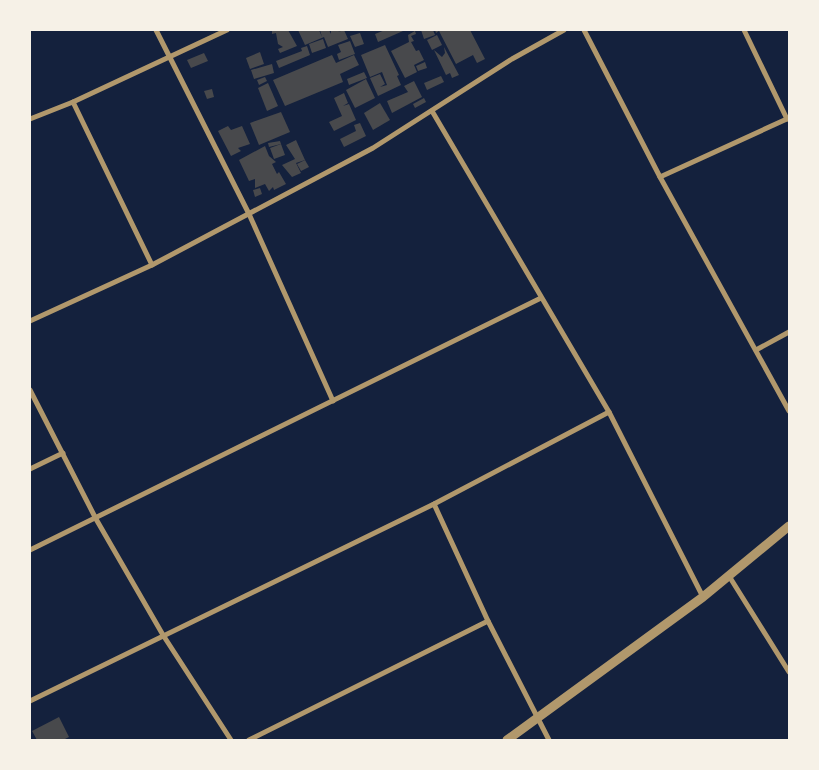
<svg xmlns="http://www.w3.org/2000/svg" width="819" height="770" font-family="Jost,sans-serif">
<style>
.building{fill:#48494c}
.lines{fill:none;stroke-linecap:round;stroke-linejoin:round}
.minor{stroke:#b1986c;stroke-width:5}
.tertiary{stroke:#b1986c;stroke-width:9}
</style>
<rect width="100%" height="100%" fill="#14213d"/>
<!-- building -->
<g class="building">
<path d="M288,30L297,46L280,53L278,49L283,47L278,44L276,33L272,34V31Z"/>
<path d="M298,30H319L322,37L320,30H329L331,34V30H342L338,32L344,30L348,39L328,47L324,37L305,45Z"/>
<path d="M385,30H402L403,31L378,42L375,34Z"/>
<path d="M421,30H433L435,35L424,39Z"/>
<path d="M435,30H470L485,59L477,63L473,55L456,64L439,31L436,33Z"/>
<path d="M415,31L416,34L411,36L414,41L411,42L416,51L419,50L424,60L414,65L417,72L405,78L391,51L409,42L408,35Z"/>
<path d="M360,33L364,44L355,47L350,36Z"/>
<path d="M437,35L442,45L432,50L427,40Z"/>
<path d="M323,39L326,48L312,53L309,44Z"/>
<path d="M350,41L355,54L339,60L337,54L341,52L338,45Z"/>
<path d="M385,45L399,75L397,76L401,85L378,96L370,78L380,74L385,84L380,87L387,85L382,72L370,77L361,55Z"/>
<path d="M307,46L310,55L279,68L276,61L302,51L301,48Z"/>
<path d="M444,47L459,75L452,78L450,73L446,75L434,50L442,57L445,53Z"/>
<path d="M260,52L264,64L250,69L246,58Z"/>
<path d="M204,53L208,61L191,68L187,60Z"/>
<path d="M332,55L336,63L354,55L359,65L340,74L343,82L285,106L273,80Z"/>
<path d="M425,62L427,68L418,71L416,66Z"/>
<path d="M272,64L274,73L254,79L251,70Z"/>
<path d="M364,72L367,78L349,85L347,79Z"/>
<path d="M441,76L444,82L427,90L424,83Z"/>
<path d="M265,77L267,81L259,85L257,80Z"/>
<path d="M366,79L375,98L355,108L346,90Z"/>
<path d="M414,81L422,97L392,113L387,101L408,92L404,86Z"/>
<path d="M268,83L278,106L267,111L258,88Z"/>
<path d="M212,89L214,97L207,99L204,91Z"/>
<path d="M344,93L348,103L343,106L349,104L356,120L334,131L329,122L342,116L334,98Z"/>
<path d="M424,98L426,102L415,108L413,104Z"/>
<path d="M380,103L390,120L373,130L364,113Z"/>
<path d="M281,112L290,132L259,145L250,123Z"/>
<path d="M360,123L366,136L344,147L340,139L356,131L354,125Z"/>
<path d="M228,126L231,130L242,126L250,144L238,148L241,151L231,156L218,131Z"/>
<path d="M296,140L305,160L296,163L301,173L292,177L282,165L295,159L286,145Z"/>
<path d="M280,141L281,144L269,147L268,143Z"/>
<path d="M281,144L285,155L274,159L270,148Z"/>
<path d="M265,146L269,156L276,162L272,164L277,174L279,172L286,184L274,190L273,187L269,191L265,184L255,188V179L249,181L239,160Z"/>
<path d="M305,160L309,167L301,171L297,164Z"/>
<path d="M260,188L262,194L255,197L253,190Z"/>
<path d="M59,717L69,737L63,740H37L32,731Z"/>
</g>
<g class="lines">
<!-- minor -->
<g class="minor">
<path d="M156,30L249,214L333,401"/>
<path d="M584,30L660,177L789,411"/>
<path d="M744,30L787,119"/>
<path d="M73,102L152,265"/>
<path d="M432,111L609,412L703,597"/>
<path d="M30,119L73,102L227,30"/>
<path d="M660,177L789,118"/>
<path d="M30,321L152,265L373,148L512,59L564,30"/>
<path d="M756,350L789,332"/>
<path d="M30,390L96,519L163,635L231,740"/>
<path d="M30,469L63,453"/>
<path d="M434,504L488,621"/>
<path d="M30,550L541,298"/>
<path d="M729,576L789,672"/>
<path d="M30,701L434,504L609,412"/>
<path d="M249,740L488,621L549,740"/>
</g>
<!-- tertiary -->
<path class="tertiary" d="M507,740L703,597L789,526"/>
</g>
<!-- border -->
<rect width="819" height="770" fill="none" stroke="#f6f1e7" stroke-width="62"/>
</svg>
